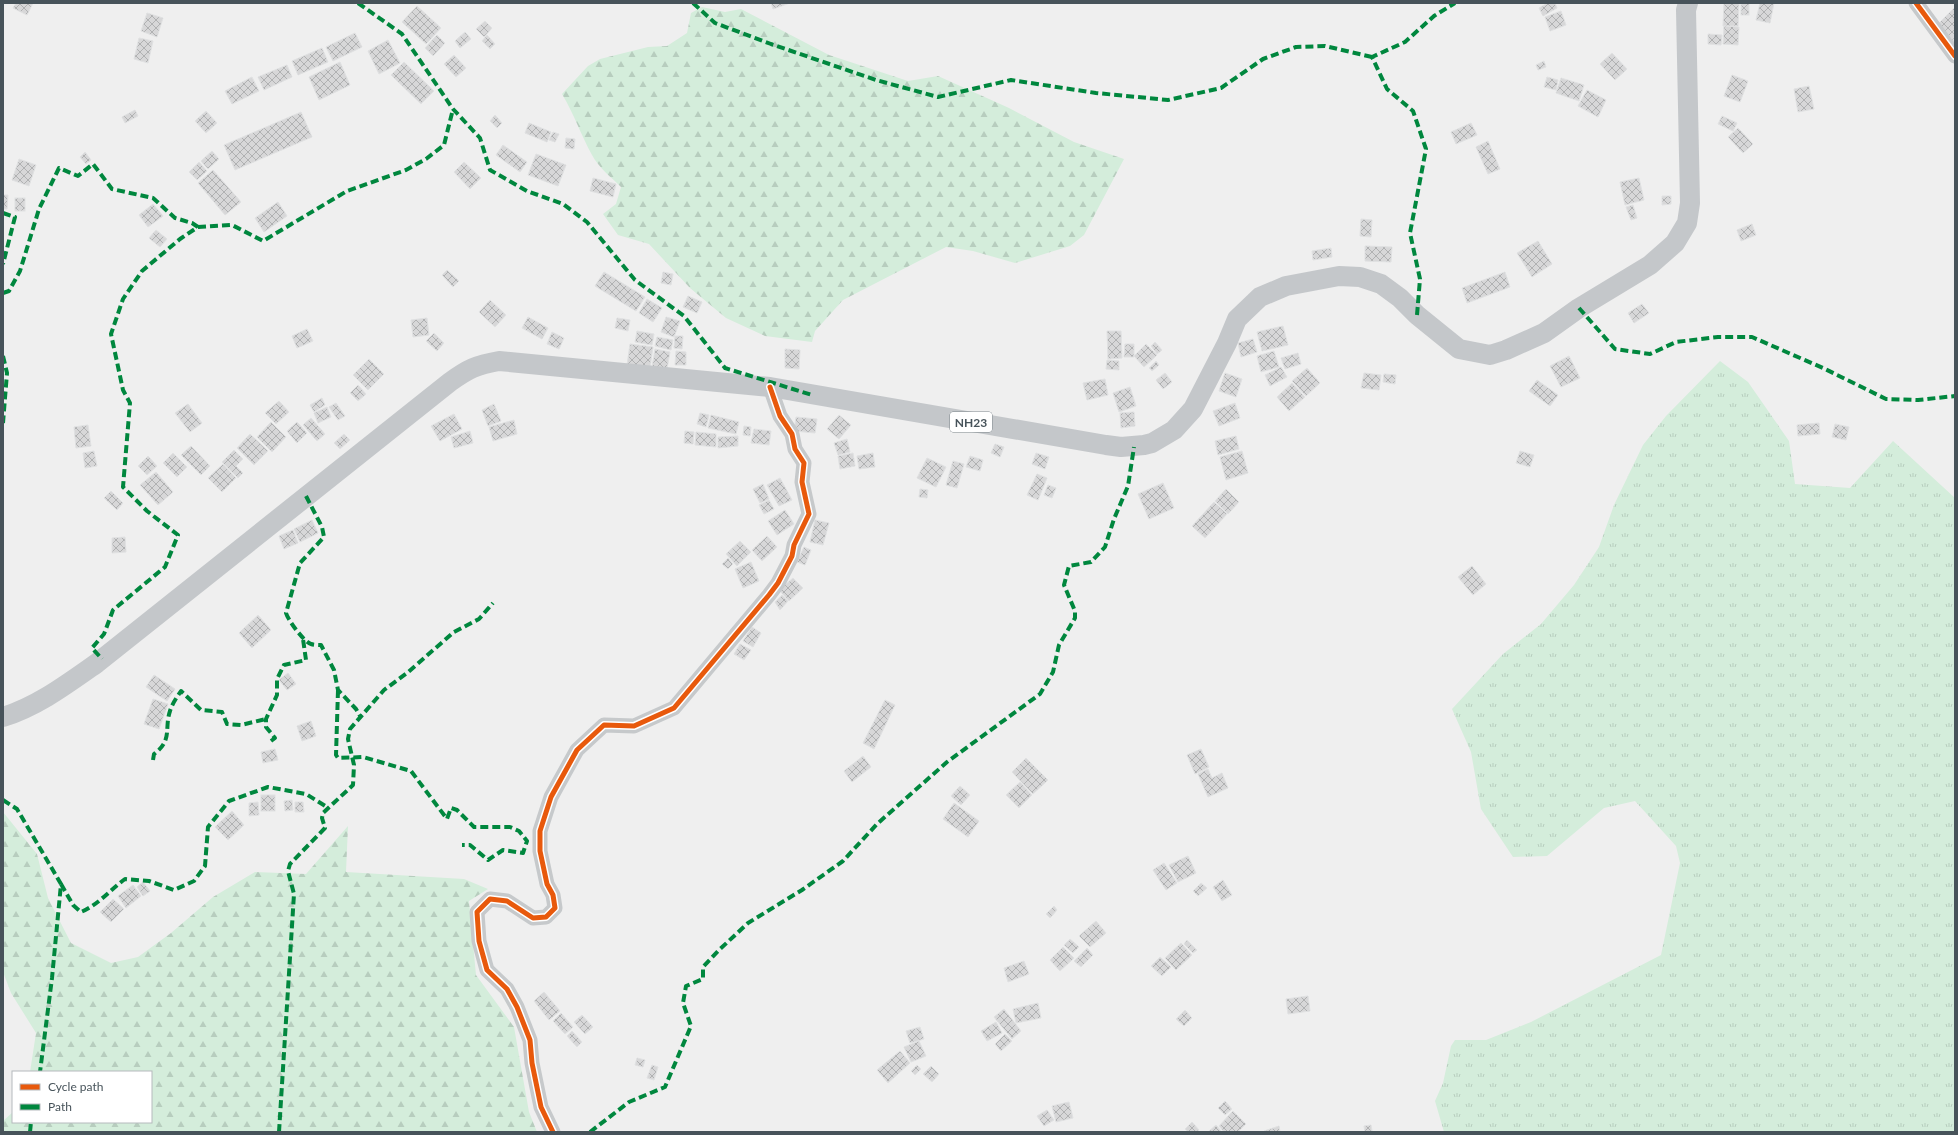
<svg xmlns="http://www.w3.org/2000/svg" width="1958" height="1135" font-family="Lato,sans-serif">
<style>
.grass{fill:url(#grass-tufts)}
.forest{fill:url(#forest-firs)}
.building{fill:url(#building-cross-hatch);stroke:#e0e1e2}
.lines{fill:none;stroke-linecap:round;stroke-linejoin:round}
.minor{stroke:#c6c9cb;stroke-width:15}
.major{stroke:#c4c7ca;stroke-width:20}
.quiet{stroke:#00873e;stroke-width:4;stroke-dasharray:8 4;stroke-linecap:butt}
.cycleway-casing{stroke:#fff;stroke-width:8}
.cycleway{stroke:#e8590c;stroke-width:5}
.labels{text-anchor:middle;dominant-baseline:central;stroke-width:4;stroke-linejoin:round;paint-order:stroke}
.shield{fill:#fff;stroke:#7e878c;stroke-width:1}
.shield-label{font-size:12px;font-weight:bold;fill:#47535a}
</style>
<defs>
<pattern id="grass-tufts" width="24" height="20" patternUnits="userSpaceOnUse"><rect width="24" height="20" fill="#d4eddb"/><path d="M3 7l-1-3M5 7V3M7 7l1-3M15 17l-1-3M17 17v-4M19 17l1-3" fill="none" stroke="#b7cdbe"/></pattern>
<pattern id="forest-firs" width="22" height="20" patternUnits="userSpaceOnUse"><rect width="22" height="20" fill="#d4eddb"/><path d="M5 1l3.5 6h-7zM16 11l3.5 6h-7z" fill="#b7cdbe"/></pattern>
<pattern id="building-cross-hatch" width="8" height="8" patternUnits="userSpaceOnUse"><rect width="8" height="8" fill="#d7d7d8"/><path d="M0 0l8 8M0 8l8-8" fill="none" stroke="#b0b1b2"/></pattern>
</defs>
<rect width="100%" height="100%" fill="#efefef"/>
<!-- grass -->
<path class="grass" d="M1720,361L1748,382L1789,441L1795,484L1850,488L1893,441L1955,498V1132H1444L1435,1101L1443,1083L1451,1046L1455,1040H1486L1531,1022L1661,955L1680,863L1676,846L1635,801L1604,808L1547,856L1513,857L1481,809L1471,752L1452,709L1503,654L1541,624L1574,585L1599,547L1614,505L1643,445L1666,416Z"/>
<!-- forest -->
<g class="forest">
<path d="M702,7L725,12L741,9L829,55L908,81L938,76L1009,108L1074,142L1124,159L1084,235L1070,246L1015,263L973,251L946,247L843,300L815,331L812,342L765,336L726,318L690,288L649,244L618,235L603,214L616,204L621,187C611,177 599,168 592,155C581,135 574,114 562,94L588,66L600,59L648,47L667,46L687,33L691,13Z"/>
<path d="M3,812L37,854L48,898L71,943L111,963L138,957L171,933L213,897L255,872L306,874L348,826L346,872L464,879L488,889L469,901L476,975L514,1027L529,1112L537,1132H3V1121L13,1112V1122H151V1072H30L36,1033L11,993L3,972Z"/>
</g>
<!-- building -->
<g class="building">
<path d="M16,3H33L27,15L13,8Z"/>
<path d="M771,3H790L773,9Z"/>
<path d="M1548,3H1555L1557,8L1543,16L1539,8Z"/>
<path d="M1724,3H1739L1738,26H1723Z"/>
<rect x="1741" y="3" width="8" height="12"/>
<path d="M1760,3H1774L1770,23L1756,20Z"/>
<path d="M417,6L441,28L426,44L402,22Z"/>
<path d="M1954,8L1955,9L1954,42L1938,24Z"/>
<path d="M1561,11L1566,25L1550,31L1545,17Z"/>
<path d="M147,13L163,18L157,37L141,31Z"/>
<path d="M485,21L492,28L484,37L476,29Z"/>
<path d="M1724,26L1739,27L1738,45L1723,44Z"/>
<path d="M465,32L471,39L460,48L455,41Z"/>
<path d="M355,33L362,47L333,61L326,47Z"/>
<path d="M1708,34L1722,35L1721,45L1708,44Z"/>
<path d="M437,35L445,43L433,56L425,48Z"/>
<path d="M487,35L495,44L490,49L482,41Z"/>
<path d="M139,38L153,41L148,63L134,59Z"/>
<path d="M388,40L400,63L379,74L368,51Z"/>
<path d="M322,48L328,62L298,75L292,61Z"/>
<path d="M1612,53L1627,69L1615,80L1600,64Z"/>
<path d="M454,55L466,68L456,77L444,64Z"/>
<path d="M1544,61L1546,67L1538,70L1536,65Z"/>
<path d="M340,62L350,85L319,100L309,77Z"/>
<path d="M404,62L434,91L421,104L391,75Z"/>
<path d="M287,65L292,77L264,90L258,77Z"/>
<path d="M1732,75L1748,81L1740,102L1724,96Z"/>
<path d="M252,77L259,91L232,104L225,91Z"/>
<path d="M1547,77L1558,80L1556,90L1544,87Z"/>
<path d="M1561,78L1584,85L1579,101L1556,93Z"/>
<path d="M1809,86L1814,109L1798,112L1794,89Z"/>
<path d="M1587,90L1606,100L1598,117L1578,106Z"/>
<path d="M135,110L138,116L125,123L122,117Z"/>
<path d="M206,111L217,123L206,133L195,121Z"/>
<path d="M301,112L312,137L235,170L224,145Z"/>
<path d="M495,115L502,123L497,128L490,121Z"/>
<path d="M1722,116L1737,123L1733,131L1718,124Z"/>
<path d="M529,123L551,132L547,142L525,133Z"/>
<path d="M1471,123L1477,135L1456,144L1451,132Z"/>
<path d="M1738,128L1753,144L1743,153L1728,137Z"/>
<path d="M553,132L559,134L555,142L549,140Z"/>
<path d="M566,138L575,139L574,149L565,148Z"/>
<path d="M1488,141L1500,169L1488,174L1476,147Z"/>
<path d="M503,145L527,162L520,172L496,155Z"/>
<path d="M212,151L219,159L208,169L201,161Z"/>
<path d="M85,152L91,160L86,164L80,157Z"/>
<path d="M536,154L566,165L558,186L528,175Z"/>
<path d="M19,159L36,165L29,186L12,180Z"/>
<path d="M199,162L207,171L197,180L189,172Z"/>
<path d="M464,162L481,178L470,189L454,172Z"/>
<path d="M213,170L241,202L225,215L198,183Z"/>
<path d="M593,178L616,184L613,197L590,191Z"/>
<path d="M1639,178L1644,200L1625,205L1620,182Z"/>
<path d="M3,195H8L7,209H3Z"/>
<path d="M1662,196H1671V204L1662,205Z"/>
<rect x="15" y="198" width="10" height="13"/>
<path d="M278,202L287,216L264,232L255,218Z"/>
<path d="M153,204L163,216L148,227L139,215Z"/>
<path d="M1633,205L1637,218L1631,220L1626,207Z"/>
<path d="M1361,219L1372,220L1371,237L1360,236Z"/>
<path d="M1752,224L1756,235L1741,241L1737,230Z"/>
<path d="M156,230L167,239L160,247L149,238Z"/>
<path d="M1538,241L1552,264L1532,277L1517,253Z"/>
<path d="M1365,246L1392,247L1391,262L1365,261Z"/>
<path d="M1331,248L1332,257L1313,260L1312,251Z"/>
<path d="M447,270L459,281L453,287L442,275Z"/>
<path d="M604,272L645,297L636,311L595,286Z"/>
<path d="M663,272L673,274L671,285L661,283Z"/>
<path d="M1505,272L1510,287L1467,303L1462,288Z"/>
<path d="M688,296L702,302L697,313L683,307Z"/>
<path d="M647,299L662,308L653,322L639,313Z"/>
<path d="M490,300L506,315L495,327L479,312Z"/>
<path d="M1642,304L1649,313L1634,323L1628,313Z"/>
<path d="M528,317L548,328L542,339L522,328Z"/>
<path d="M666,317L680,321L674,337L661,332Z"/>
<path d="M427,318L429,335L413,337L411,320Z"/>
<path d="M617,318L630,320L628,331L615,328Z"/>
<path d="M1283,326L1288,345L1262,351L1257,332Z"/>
<path d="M307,329L313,341L297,348L292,336Z"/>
<path d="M637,331L654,334L652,345L635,342Z"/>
<path d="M1107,331H1121L1122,358L1108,359Z"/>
<path d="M552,332L564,338L559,349L547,344Z"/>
<path d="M434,333L444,343L437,351L426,341Z"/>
<path d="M675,336H683L682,349L674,348Z"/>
<path d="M657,337L673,340L671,350L655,346Z"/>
<path d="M1253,339L1257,352L1241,357L1238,343Z"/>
<path d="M1155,342L1162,350L1157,354L1151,346Z"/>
<path d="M630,344L653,347L650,368L627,365Z"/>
<path d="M1125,344H1134V357H1124Z"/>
<path d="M1146,344L1157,355L1144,367L1134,356Z"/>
<path d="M655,349L670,352L667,369L652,367Z"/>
<path d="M785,349L800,350L799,369L785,368Z"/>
<path d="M676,351L686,352V365H675Z"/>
<path d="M1274,351L1279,367L1261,372L1257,356Z"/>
<path d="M1298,353L1301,364L1285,369L1281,358Z"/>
<path d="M1569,356L1580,378L1561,387L1550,366Z"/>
<path d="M369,359L384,374L368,390L353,375Z"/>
<path d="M1107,360L1119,361V370L1106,369Z"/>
<path d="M1156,361L1159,365L1152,371L1149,368Z"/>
<path d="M1281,367L1287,377L1270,386L1265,375Z"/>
<path d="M1307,368L1320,383L1306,396L1292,381Z"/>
<path d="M1165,373L1172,382L1163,389L1156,380Z"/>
<path d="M1225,373L1242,379L1236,397L1219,391Z"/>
<path d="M1364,373L1381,375L1379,390L1361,388Z"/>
<path d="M1384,374L1396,375L1395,384L1383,382Z"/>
<path d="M1105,379L1108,395L1087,400L1083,383Z"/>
<path d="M1537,380L1558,395L1550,406L1529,391Z"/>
<path d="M1292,383L1305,397L1289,411L1277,397Z"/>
<path d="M358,385L366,394L358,401L350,393Z"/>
<path d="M1130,387L1136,406L1119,412L1113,393Z"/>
<path d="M322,398L325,405L314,412L310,405Z"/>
<path d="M279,401L289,412L276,424L265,413Z"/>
<path d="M336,403L345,416L338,420L329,407Z"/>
<path d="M1235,403L1240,418L1219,426L1213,411Z"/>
<path d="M188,404L202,423L190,432L175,413Z"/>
<path d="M494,404L501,421L488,426L482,410Z"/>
<path d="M327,407L331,417L318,423L314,413Z"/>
<path d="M1134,412L1135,426L1121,428L1120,413Z"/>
<path d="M700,413L709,415L706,427L697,424Z"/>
<path d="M454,414L462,429L440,441L431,426Z"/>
<path d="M711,415L739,422L736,434L708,428Z"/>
<path d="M839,415L851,425L839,439L827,429Z"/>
<path d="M796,417L817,419L815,433L794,431Z"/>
<path d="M311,418L325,434L317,441L303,425Z"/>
<path d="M514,420L517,434L493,441L489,427Z"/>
<path d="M271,422L286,437L272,452L257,437Z"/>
<path d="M297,422L307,433L297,443L287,431Z"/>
<path d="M1819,423L1820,434L1798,436L1797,425Z"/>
<path d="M1835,424L1849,427L1846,440L1832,437Z"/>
<path d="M88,425L91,446L76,448L74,427Z"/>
<path d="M744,426L751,427L750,436L743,435Z"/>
<path d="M754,429L771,431L769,445L751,443Z"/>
<path d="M470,431L473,443L454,448L451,437Z"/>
<path d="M685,431L694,432L693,444L684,443Z"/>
<path d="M696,432L716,434V447L695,445Z"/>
<path d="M250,434L268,451L254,465L237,448Z"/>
<path d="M344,434L350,440L340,449L334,443Z"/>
<path d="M738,436V446L718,448V437Z"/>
<path d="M1236,436L1239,449L1218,455L1215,441Z"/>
<path d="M847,439L850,452L838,455L834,443Z"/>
<path d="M995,444L1004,447L1000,457L991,453Z"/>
<path d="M191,446L210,466L201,475L181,455Z"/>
<path d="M234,450L243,459L236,466L243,473L238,478L222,462Z"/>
<path d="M94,451L97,466L85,468L83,453Z"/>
<path d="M1242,451L1248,473L1226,480L1220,457Z"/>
<path d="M1520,451L1534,455L1530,467L1516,463Z"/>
<path d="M173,453L187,467L177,477L163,463Z"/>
<path d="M853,453L855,466L840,469L838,456Z"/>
<path d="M873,453L875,467L859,469L857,456Z"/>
<path d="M1036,453L1049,457L1045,469L1032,464Z"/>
<path d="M148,456L157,466L147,475L138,466Z"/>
<path d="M970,456L983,460L980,471L966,467Z"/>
<path d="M927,458L946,467L936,487L917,478Z"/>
<path d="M953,461L964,464L957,488L946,485Z"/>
<path d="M223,464L236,478L222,492L208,478Z"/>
<path d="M156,472L173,492L158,505L140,485Z"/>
<path d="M1037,474L1047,478L1038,500L1027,495Z"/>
<path d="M780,478L792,500L779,506L767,485Z"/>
<path d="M1163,483L1174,508L1149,519L1138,494Z"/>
<path d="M763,484L769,499L760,503L753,489Z"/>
<path d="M1048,485L1056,488L1052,498L1044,495Z"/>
<path d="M920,489L928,490L927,498L919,497Z"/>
<path d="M1226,489L1239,502L1228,514L1215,501Z"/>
<path d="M111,491L123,503L117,510L104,498Z"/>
<path d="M769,500L774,509L764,514L759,505Z"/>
<path d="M1214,502L1227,514L1205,538L1192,526Z"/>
<path d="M785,510L794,524L777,535L768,521Z"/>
<path d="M312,520L318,533L300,542L294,529Z"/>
<path d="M815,520L829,523L823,545L810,542Z"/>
<path d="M293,530L298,543L284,549L279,536Z"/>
<path d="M767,536L777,547L762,561L752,550Z"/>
<path d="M125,537L126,552L112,553V538Z"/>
<path d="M740,541L751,552L737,566L726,554Z"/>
<path d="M804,547L811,550L805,565L797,562Z"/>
<path d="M728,558L733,564L728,569L722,564Z"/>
<path d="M751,562L759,581L743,588L735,569Z"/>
<path d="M1472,566L1486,584L1473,595L1458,577Z"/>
<path d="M793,578L803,588L789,601L779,590Z"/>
<path d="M782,595L788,601L780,610L775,602Z"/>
<path d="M258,615L271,630L252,648L239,633Z"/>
<path d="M752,627L761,633L753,647L743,641Z"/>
<path d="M740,644L751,650L744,660L734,654Z"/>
<path d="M288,673L296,684L287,690L279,680Z"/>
<path d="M154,675L175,689L167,701L146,687Z"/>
<path d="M153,699L168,704L159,729L144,724Z"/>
<path d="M885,700L895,705L874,749L863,743Z"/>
<path d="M311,721L316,736L302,741L297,726Z"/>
<path d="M275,749L278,760L263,763L261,752Z"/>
<path d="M1201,749L1209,767L1195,774L1187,755Z"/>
<path d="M863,756L871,767L852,782L844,771Z"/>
<path d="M1026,758L1048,780L1033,794L1012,772Z"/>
<path d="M1208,769L1212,778L1222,773L1228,788L1208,797L1198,774Z"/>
<path d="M1020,782L1032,795L1019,808L1006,795Z"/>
<path d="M960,786L970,795L961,805L951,796Z"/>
<rect x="261" y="795" width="14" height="16"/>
<path d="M292,800L293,810L285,811L284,801Z"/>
<path d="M258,802L259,815L249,816V803Z"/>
<path d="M295,802H303L304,812H295Z"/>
<path d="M954,803L979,821L968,837L943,819Z"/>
<path d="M232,811L244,825L228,840L215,827Z"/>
<path d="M1188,856L1196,873L1178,882L1169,865Z"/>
<path d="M1164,863L1177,883L1166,890L1153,870Z"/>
<path d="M1223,880L1232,895L1222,901L1213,887Z"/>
<path d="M143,882L150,891L143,896L137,887Z"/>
<path d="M1201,883L1207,888L1198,896L1193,891Z"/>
<path d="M133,885L141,896L126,908L118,896Z"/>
<path d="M113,899L124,909L111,922L100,912Z"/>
<path d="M1054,906L1057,910L1050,918L1046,914Z"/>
<path d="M1096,921L1106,933L1090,947L1079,936Z"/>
<path d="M1070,939L1079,947L1073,953L1064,945Z"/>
<path d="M1187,940L1197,950L1193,953L1184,944Z"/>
<path d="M1181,943L1192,955L1176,970L1165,958Z"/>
<path d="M1063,947L1074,958L1060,971L1050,960Z"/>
<path d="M1087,948L1093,955L1081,967L1074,961Z"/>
<path d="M1160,957L1171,967L1162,976L1151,966Z"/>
<path d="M1024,961L1029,974L1008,982L1004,968Z"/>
<path d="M544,992L560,1011L549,1020L534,1001Z"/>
<path d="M1308,996L1310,1011L1288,1014L1286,999Z"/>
<path d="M1038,1003L1041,1018L1016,1023L1013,1009Z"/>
<path d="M1004,1009L1021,1031L1012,1039L994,1017Z"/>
<path d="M1185,1010L1192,1018L1184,1026L1176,1019Z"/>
<path d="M561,1013L573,1027L565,1034L553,1021Z"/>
<path d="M582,1015L593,1027L585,1034L574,1022Z"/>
<path d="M996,1022L1002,1033L987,1041L981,1031Z"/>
<path d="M920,1027L924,1039L910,1043L906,1031Z"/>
<path d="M572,1031L582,1042L577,1047L567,1036Z"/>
<path d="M1005,1034L1012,1041L1001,1051L995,1044Z"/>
<path d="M919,1041L926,1056L911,1062L904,1047Z"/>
<path d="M900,1051L910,1063L888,1083L877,1070Z"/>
<path d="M637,1058L645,1060L643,1067L635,1065Z"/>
<path d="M652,1065L658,1067L654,1080L647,1078Z"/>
<path d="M917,1065L921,1069L915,1075L911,1071Z"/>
<path d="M931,1066L939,1074L932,1082L923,1074Z"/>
<path d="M1225,1101L1232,1109L1225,1115L1218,1108Z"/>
<path d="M1069,1102L1073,1118L1056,1122L1052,1106Z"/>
<path d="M1047,1110L1054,1120L1044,1126L1037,1116Z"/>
<path d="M1233,1111L1246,1124L1238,1132H1224L1219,1126Z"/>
<path d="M1192,1122L1199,1130L1196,1132H1188L1185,1129Z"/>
<path d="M1216,1125L1222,1132H1208Z"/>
<path d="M1371,1125L1372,1131L1365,1132L1364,1126Z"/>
<path d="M1279,1126L1280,1132H1264V1131Z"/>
</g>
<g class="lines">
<!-- minor -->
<g class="minor">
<path d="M1916,3L1955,56"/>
<path d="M553,1132L541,1107L532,1063L530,1040L517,1007L507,989L487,970L479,941L477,912L490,899L507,901L533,918L546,917L555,908L553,895L547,884L540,851V831L551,797L577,750L604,725L634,726L674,708L769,595L778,583L792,556L794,545L809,514L802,482L804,463L795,449L792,434L780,416L770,387"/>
</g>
<!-- major -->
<path class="major" d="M3,717C38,706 67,684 97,663L450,382C468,369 476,365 499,361L770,387L1106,445L1121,447L1144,445L1152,443L1174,430L1193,409L1227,343L1237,319L1260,297L1286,286L1339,276L1360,277L1381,284L1400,298L1417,315L1459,349L1490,355L1506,350L1544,333L1579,308L1650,265L1675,243L1687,223L1690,203L1686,10L1688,3"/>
<!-- quiet -->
<g class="quiet">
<path d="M358,3L402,34L453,109L480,138L490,170L527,191L563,204L587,222L635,280L684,316L725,368L812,395"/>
<path d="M693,3L715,23L771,44L876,80L938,97L1011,80L1096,93L1168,100L1221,88L1263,59L1296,47L1325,46L1372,57"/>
<path d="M3,213L15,217L3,264"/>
<path d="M198,227L232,225L263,241L347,191L406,170L426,159L444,145L453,109"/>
<path d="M3,293L9,291L20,271L39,209L59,168L78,176L93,164L112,189L153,198L175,218L192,223L198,227L180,239L142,271L123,299L111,334L123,390L130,403L123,487L147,511L178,535L165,567L113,610L104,634L92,648L102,659"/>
<path d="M1579,308L1615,349L1650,354L1676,342L1718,337H1752L1823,368L1886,399L1918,400L1955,396"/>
<path d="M1417,315L1420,279L1410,233L1426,149L1413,111L1387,89L1372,57L1405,42L1434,16L1455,3"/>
<path d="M3,356L7,373L3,423"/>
<path d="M306,496L322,527L324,537L300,563L286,613C288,620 304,642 311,644C314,645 318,645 321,645L334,670L338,690L356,709L360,716"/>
<path d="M338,690L336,755L338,758L363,757L411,771L447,819L451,808L457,810L474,827H510L519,831L527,841L523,853L503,850L488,860L470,845H462"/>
<path d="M271,741L275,738L266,727V719L277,695V679L284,665L306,660L303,639"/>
<path d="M153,760L154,754C173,740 164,729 170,711C172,704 177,697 181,691L201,710L222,712L227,724L241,725L266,719"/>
<path d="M3,800L17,809L61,884L52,978L40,1072"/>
<path d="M61,884L73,905L81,912C98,905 110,890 125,879L149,881L174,890L194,881L205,866L208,827L229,801L268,787L306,794L327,807"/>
<path d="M30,1132L31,1122"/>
<path d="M279,1132L294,894L288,871L290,864L325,828L322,818L323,813L353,785L354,765L348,739L350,729L384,690L407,673L454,632L479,619L493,603"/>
<path d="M590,1132L629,1102L665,1087L691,1026L683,1003L686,986L703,979V967L719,950L748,923L802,890L843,861L877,824L947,762L1040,694L1053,672L1059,645L1075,618V611L1064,585L1069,566L1091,562L1105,547L1114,519L1128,486L1134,447"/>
</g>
<!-- cycleway casing -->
<g class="cycleway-casing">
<g id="cycleway">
<path d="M1916,3L1955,56"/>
<path d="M553,1132L541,1107L532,1063L530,1040L517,1007L507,989L487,970L479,941L477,912L490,899L507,901L533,918L546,917L555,908L553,895L547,884L540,851V831L551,797L577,750L604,725L634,726L674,708L769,595L778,583L792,556L794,545L809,514L802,482L804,463L795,449L792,434L780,416L770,387"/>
</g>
</g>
<!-- cycleway -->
<use href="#cycleway" class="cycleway"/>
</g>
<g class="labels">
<!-- shield labels -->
<rect class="shield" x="950" y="412" width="42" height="20" rx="3"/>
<g class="shield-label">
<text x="971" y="422">NH23</text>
</g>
</g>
<!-- border -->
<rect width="1958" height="1135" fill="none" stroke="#47535a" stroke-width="8"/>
<!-- legend -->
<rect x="12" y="1071" width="140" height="52" fill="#ffffff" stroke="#b5babd"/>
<rect x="20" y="1084" width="20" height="6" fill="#e8590c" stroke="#b5babd"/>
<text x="48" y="1091" font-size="12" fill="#47535a">Cycle path</text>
<rect x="20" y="1104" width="20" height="6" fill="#00873e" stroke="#b5babd"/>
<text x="48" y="1111" font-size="12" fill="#47535a">Path</text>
</svg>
